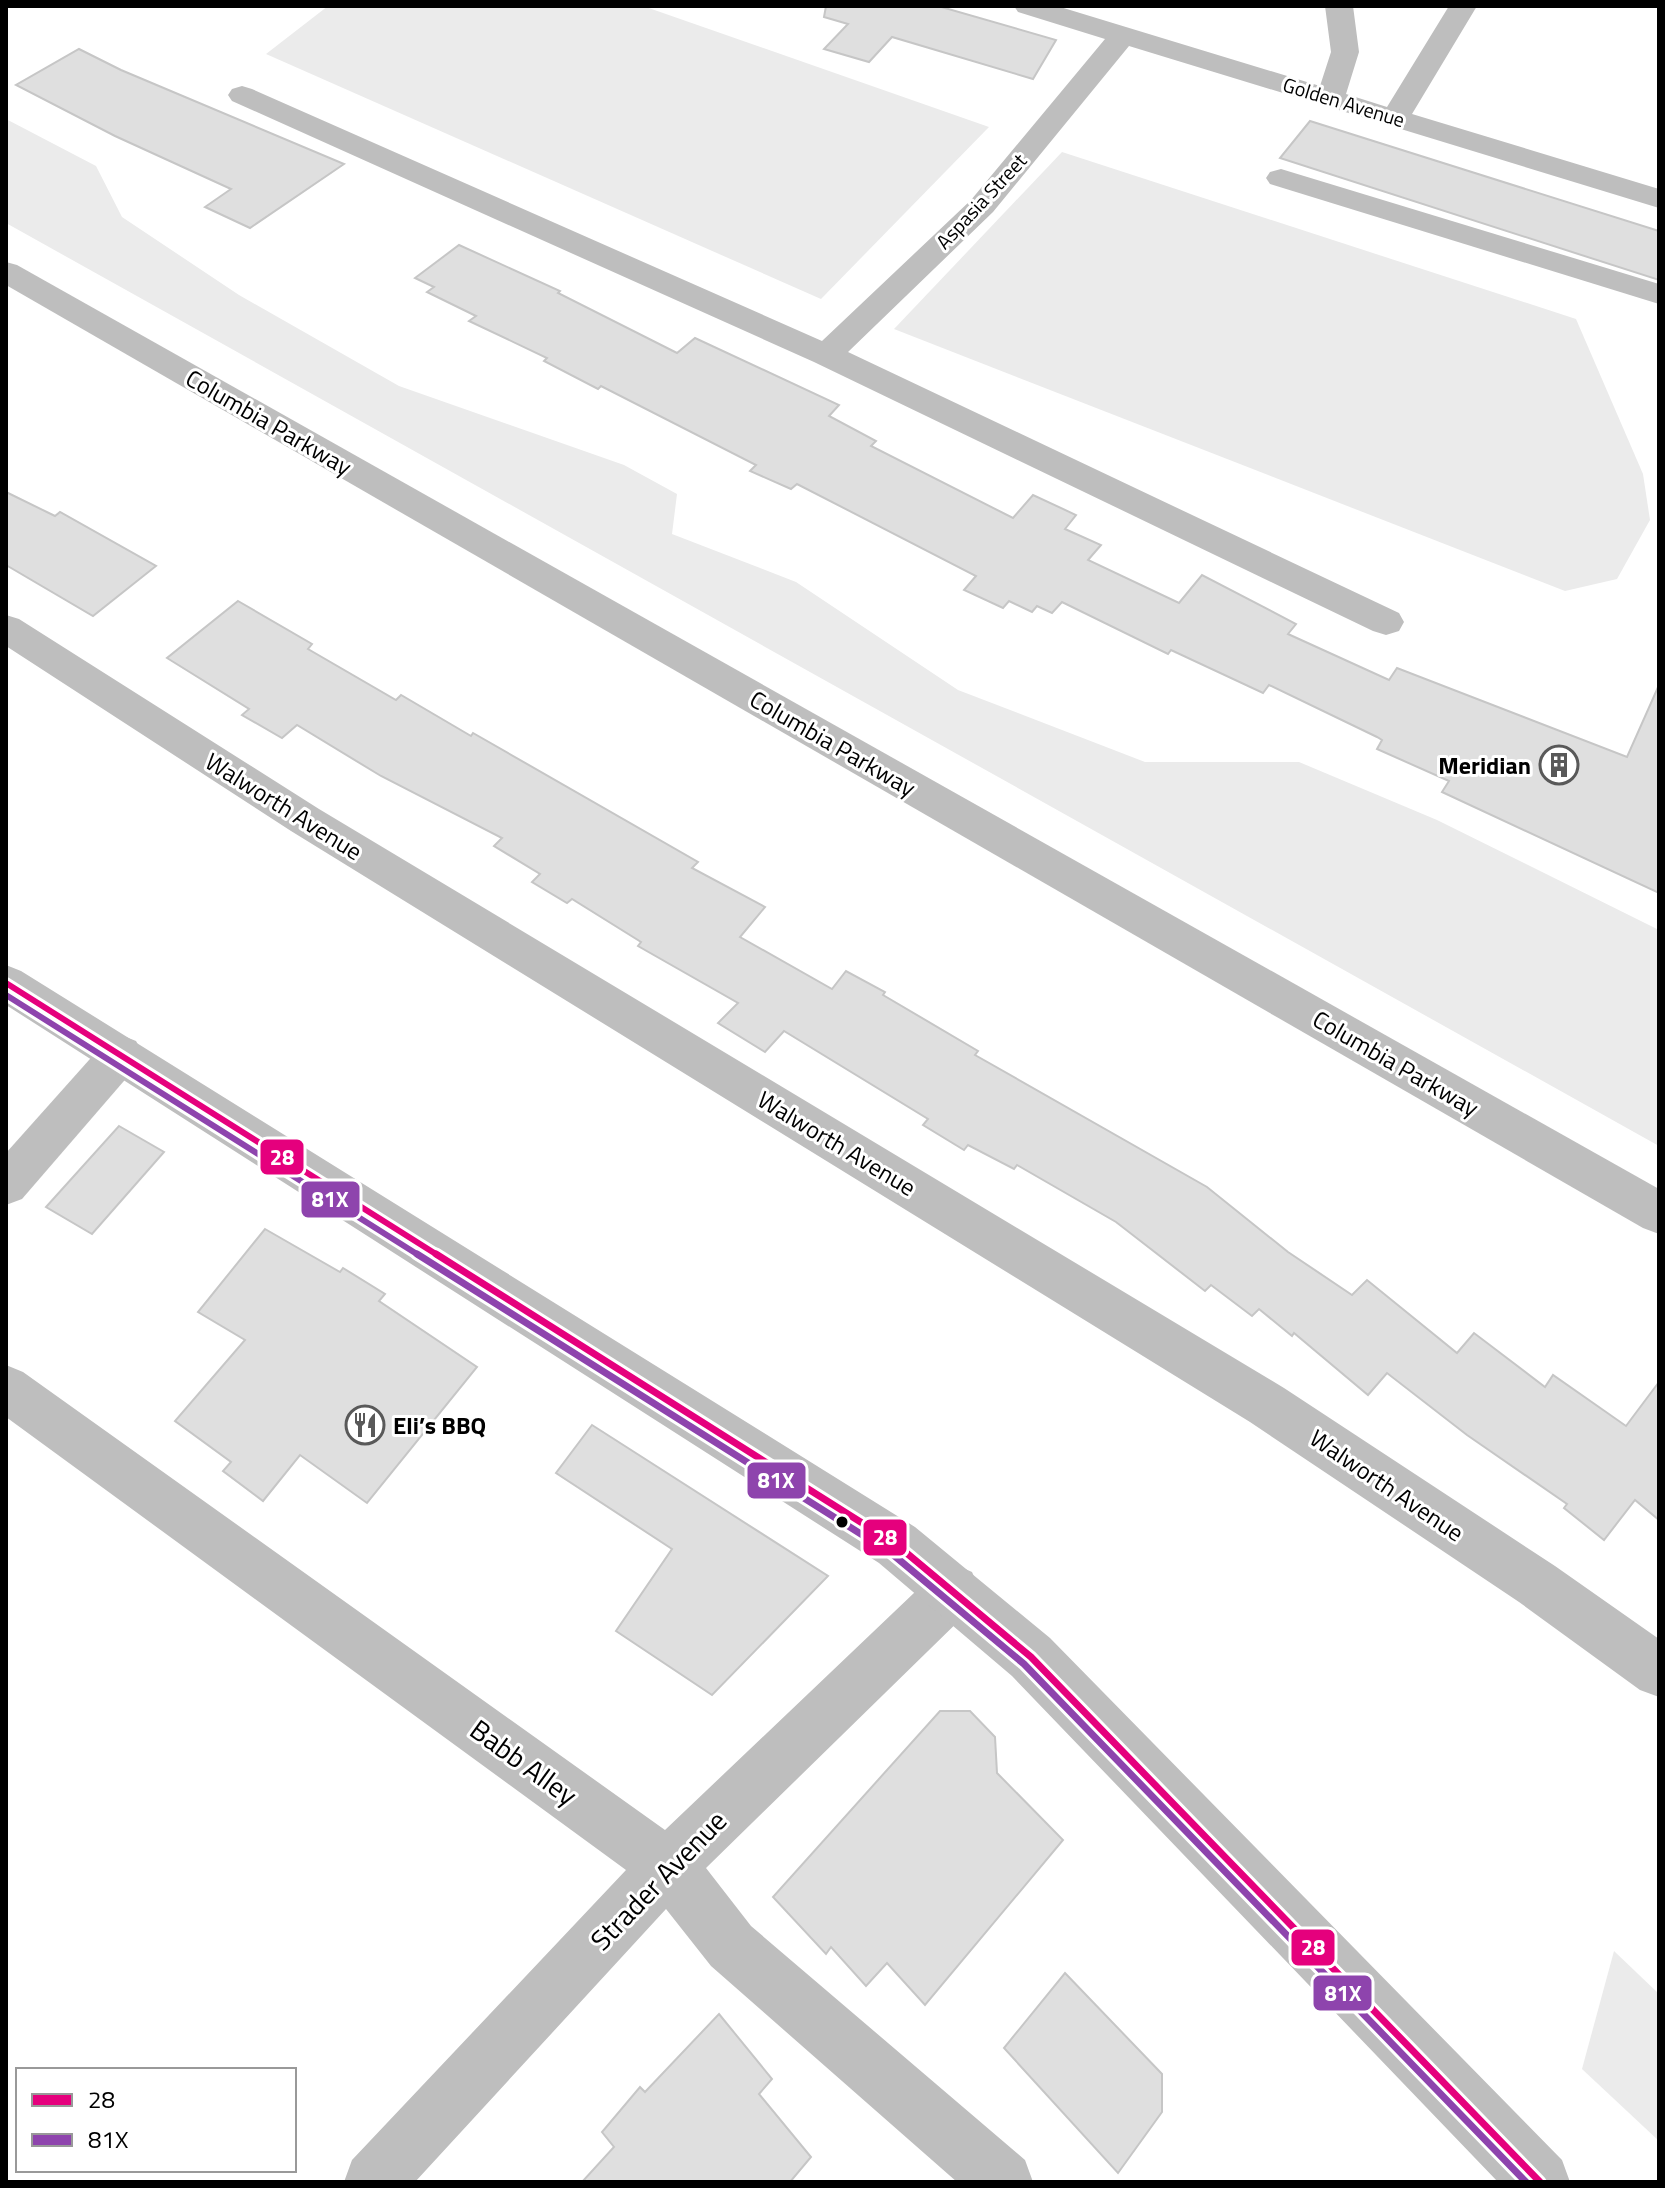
<svg xmlns="http://www.w3.org/2000/svg" width="1665" height="2188" font-family="'Titillium Web',sans-serif">
<style>
.green{fill:#ebebeb}
.building{fill:#dfdfdf;stroke:#c6c6c6;stroke-width:2}
.lines{fill:none;stroke-linecap:round;stroke-linejoin:round}
.minor{fill:#bebebe;fill-rule:evenodd}
.major{fill:#bebebe;fill-rule:evenodd}
.highway{fill:#bebebe;fill-rule:evenodd}
.bus-1-far1-casing{stroke:#fff;stroke-width:12}
.bus-1-casing{stroke:#fff;stroke-width:13}
.bus-2-far1-casing{stroke:#fff;stroke-width:12}
.bus-2-casing{stroke:#fff;stroke-width:13}
.bus-1-far1{stroke:#e5007d;stroke-width:6}
.bus-1{stroke:#e5007d;stroke-width:7}
.bus-2-far1{stroke:#8e44ad;stroke-width:6}
.bus-2{stroke:#8e44ad;stroke-width:7}
.bus-dot{fill:#000;stroke:#fff;stroke-width:3}
.labels{text-anchor:middle;dominant-baseline:central;stroke-width:6;stroke-linejoin:round;paint-order:stroke}
.far-street-label{font-size:20px;fill:#000;stroke:#fff}
.street-label{font-size:24px;fill:#000;stroke:#fff}
.poi-label{font-size:24px;font-weight:bold;fill:#000;stroke:#fff;text-anchor:end}
.near-street-label{font-size:28px;fill:#000;stroke:#fff}
.line-badge{stroke:#fff;stroke-width:3}
.badge-label{font-size:22px;text-anchor:middle;font-weight:bold;fill:#fff}
</style>
<rect width="100%" height="100%" fill="#fff"/>
<!-- green -->
<g class="green">
<path d="M328,6H643L989,127L821,299L266,54Z"/>
<path d="M6,119L96,166L122,217L239,295L399,386L624,465L677,494L672,534L796,582L958,690L1145,762H1299L1437,820L1659,930V1146L6,223Z"/>
<path d="M1062,152L1576,319L1643,474L1650,520L1617,579L1565,591L894,329Z"/>
<path d="M1614,1951L1659,1994V2141L1582,2069Z"/>
</g>
<!-- building -->
<g class="building">
<path d="M826,6H938L1056,40L1033,79L892,37L869,62L824,49L848,24L824,17Z"/>
<path d="M79,49L121,70L344,164L250,228L205,207L231,189L115,136L16,85Z"/>
<path d="M1310,121L1659,231V280L1280,158Z"/>
<path d="M459,245L560,291L558,293L677,353L695,338L839,405L829,416L876,441L871,446L1013,518L1033,495L1076,515L1065,529L1101,545L1088,560L1179,603L1202,575L1296,624L1288,634L1389,680L1397,668L1627,757L1659,685V893L1442,792L1449,781L1377,749L1382,740L1377,737L1269,685L1263,693L1171,650L1168,654L1062,602L1052,613L1037,606L1032,612L1009,601L1003,608L964,590L976,576L797,484L791,489L750,471L756,465L601,386L598,389L544,361L547,358L469,321L476,316L427,292L434,287L415,278Z"/>
<path d="M6,492L55,516L60,512L156,566L93,616L6,565Z"/>
<path d="M238,601L312,644L308,649L396,700L401,695L471,736L473,733L698,862L692,868L765,907L740,937L832,989L846,971L885,992L883,995L978,1051L975,1055L1207,1187L1288,1252L1352,1295L1367,1280L1457,1353L1474,1333L1545,1387L1553,1375L1626,1426L1659,1382V1520L1635,1500L1604,1540L1564,1508L1567,1504L1467,1435L1387,1373L1368,1395L1294,1333L1292,1336L1259,1309L1252,1316L1211,1285L1205,1291L1116,1222L1017,1165L1014,1169L968,1145L964,1150L923,1125L928,1119L784,1031L765,1052L718,1023L738,1003L638,946L641,942L572,899L567,903L532,882L540,874L494,846L502,838L381,776L297,725L282,738L242,715L249,709L167,658Z"/>
<path d="M119,1126L164,1152L92,1234L46,1207Z"/>
<path d="M265,1229L340,1272L343,1268L385,1294L379,1301L477,1367L367,1503L300,1455L263,1501L223,1471L231,1462L175,1421L245,1340L198,1312Z"/>
<path d="M592,1425L828,1576L712,1695L616,1631L672,1549L556,1473Z"/>
<path d="M940,1711H970L995,1737L997,1773L1063,1840L925,2005L887,1963L866,1986L831,1947L826,1954L773,1897Z"/>
<path d="M1065,1973L1162,2074V2112L1118,2173L1004,2048Z"/>
<path d="M719,2014L772,2079L759,2094L811,2157L790,2182H582L614,2147L602,2132L640,2087L645,2092Z"/>
</g>
<g class="lines">
<!-- minor -->
<g class="minor">
<path d="M1014,6H1057L1320,86L1331,52L1325,6H1353L1359,52L1346,94L1387,107L1449,6H1477L1412,114L1659,189V208L1129,46L993,212L848,352L1399,613L1404,622L1399,631L1386,635L1373,631L814,362L232,101L228,95L232,89L242,86L252,89L822,341L971,200L1105,39L1018,12Z"/>
<path d="M1281,169L1659,284V304L1270,184L1266,178L1270,172Z"/>
<path d="M6,615L19,619L319,809L1284,1388L1555,1566L1659,1639V1697L1640,1690L1519,1602L1250,1422L291,831L6,646Z"/>
<path d="M121,1035L136,1041L143,1054L136,1067L22,1199L6,1205V1153L106,1041Z"/>
<path d="M6,1365L23,1372L665,1830L936,1572L954,1564L972,1572L980,1590L972,1608L706,1868L751,1926L1025,2160L1033,2182H957L711,1966L666,1909L415,2182H344L352,2160L626,1870L6,1417Z"/>
</g>
<!-- major -->
<path class="major" d="M6,965L21,971L915,1527L1050,1638L1562,2160L1570,2182H1498L1012,1676L879,1563L6,1005Z"/>
<!-- highway -->
<path class="highway" d="M6,262L17,265L1659,1189V1234L1643,1228L6,285Z"/>
<!-- bus-1-far1 casing -->
<g class="bus-1-far1-casing">
<path id="bus-1-far1" d="M6,983L439,1256"/>
</g>
<!-- bus-1 casing -->
<g class="bus-1-casing">
<path id="bus-1" d="M436,1254L897,1545L1031,1657L1540,2182"/>
</g>
<!-- bus-2-far1 casing -->
<g class="bus-2-far1-casing">
<path id="bus-2-far1" d="M6,995L420,1256"/>
</g>
<!-- bus-2 casing -->
<g class="bus-2-casing">
<path id="bus-2" d="M417,1254L891,1553L1024,1664L1526,2182"/>
</g>
<!-- bus-1-far1 -->
<use href="#bus-1-far1" class="bus-1-far1"/>
<!-- bus-1 -->
<use href="#bus-1" class="bus-1"/>
<!-- bus-2-far1 -->
<use href="#bus-2-far1" class="bus-2-far1"/>
<!-- bus-2 -->
<use href="#bus-2" class="bus-2"/>
</g>
<!-- icons -->
<defs>
<g id="building-ring" transform="scale(2)"><circle r="9.5" fill="#fff" stroke="#595959" stroke-width="1.5"/><path d="M-4-6H4V6H1V3H-1V6H-4ZM-2.5-4.3h1.7v1.8h-1.7ZM.8-4.3h1.7v1.8H.8ZM-2.5-1h1.7V.8h-1.7ZM.8-1h1.7V.8H.8Z" fill="#595959"/></g>
<g id="restaurant-ring" transform="scale(2)"><circle r="9.5" fill="#fff" stroke="#595959" stroke-width="1.5"/><path d="M-5-6h1v4h1v-4h1v4h1v-4h1v5L-1.5 .5V6h-2V.5L-5-1ZM5-6V6H3V1.5H1.5Q1.5-4 5-6Z" fill="#595959"/></g>
</defs>
<g fill-rule="evenodd">
<use href="#building-ring" x="1559" y="765"/>
<use href="#restaurant-ring" x="365" y="1425"/>
</g>
<!-- markers -->
<circle class="bus-dot" cx="842" cy="1522" r="7"/>
<g class="labels">
<!-- far-street labels -->
<g class="far-street-label">
<text transform="translate(1344 102) rotate(17)">Golden Avenue</text>
<text transform="translate(981 201) rotate(-47)">Aspasia Street</text>
</g>
<!-- street labels -->
<g class="street-label">
<text transform="translate(269 422) rotate(30)">Columbia Parkway</text>
<text transform="translate(833 743) rotate(30)">Columbia Parkway</text>
<text transform="translate(284 806) rotate(32)">Walworth Avenue</text>
<text transform="translate(1396 1063) rotate(30)">Columbia Parkway</text>
<text transform="translate(837 1143) rotate(31)">Walworth Avenue</text>
<text transform="translate(1387 1485) rotate(34)">Walworth Avenue</text>
</g>
<!-- poi labels -->
<g class="poi-label">
<text x="1531" y="765">Meridian</text>
<text x="393" y="1425" text-anchor="start">Eli’s BBQ</text>
</g>
<!-- near-street labels -->
<g class="near-street-label">
<text transform="translate(524 1762) rotate(36)">Babb Alley</text>
<text transform="translate(658 1880) rotate(-46)">Strader Avenue</text>
</g>
</g>
<g class="line-badge">
<rect x="259" y="1138" width="46" height="38" rx="8" fill="#e5007d"/>
<rect x="300" y="1180" width="61" height="39" rx="8" fill="#8e44ad"/>
<rect x="746" y="1461" width="61" height="39" rx="8" fill="#8e44ad"/>
<rect x="862" y="1518" width="46" height="39" rx="8" fill="#e5007d"/>
<rect x="1290" y="1928" width="46" height="39" rx="8" fill="#e5007d"/>
<rect x="1312" y="1974" width="61" height="38" rx="8" fill="#8e44ad"/>
</g>
<g class="badge-label">
<text x="282" y="1165">28</text>
<text x="330" y="1207">81X</text>
<text x="776" y="1488">81X</text>
<text x="885" y="1545">28</text>
<text x="1313" y="1955">28</text>
<text x="1343" y="2001">81X</text>
</g>
<!-- border -->
<rect width="1665" height="2188" fill="none" stroke="#000000" stroke-width="16"/>
<!-- legend -->
<rect x="16" y="2068" width="280" height="104" fill="#ffffff" stroke="#999999" stroke-width="2"/>
<rect x="32" y="2094" width="40" height="12" fill="#e5007d" stroke="#999999" stroke-width="2"/>
<text x="88" y="2108" font-size="24" fill="#000000">28</text>
<rect x="32" y="2134" width="40" height="12" fill="#8e44ad" stroke="#999999" stroke-width="2"/>
<text x="88" y="2148" font-size="24" fill="#000000">81X</text>
</svg>
